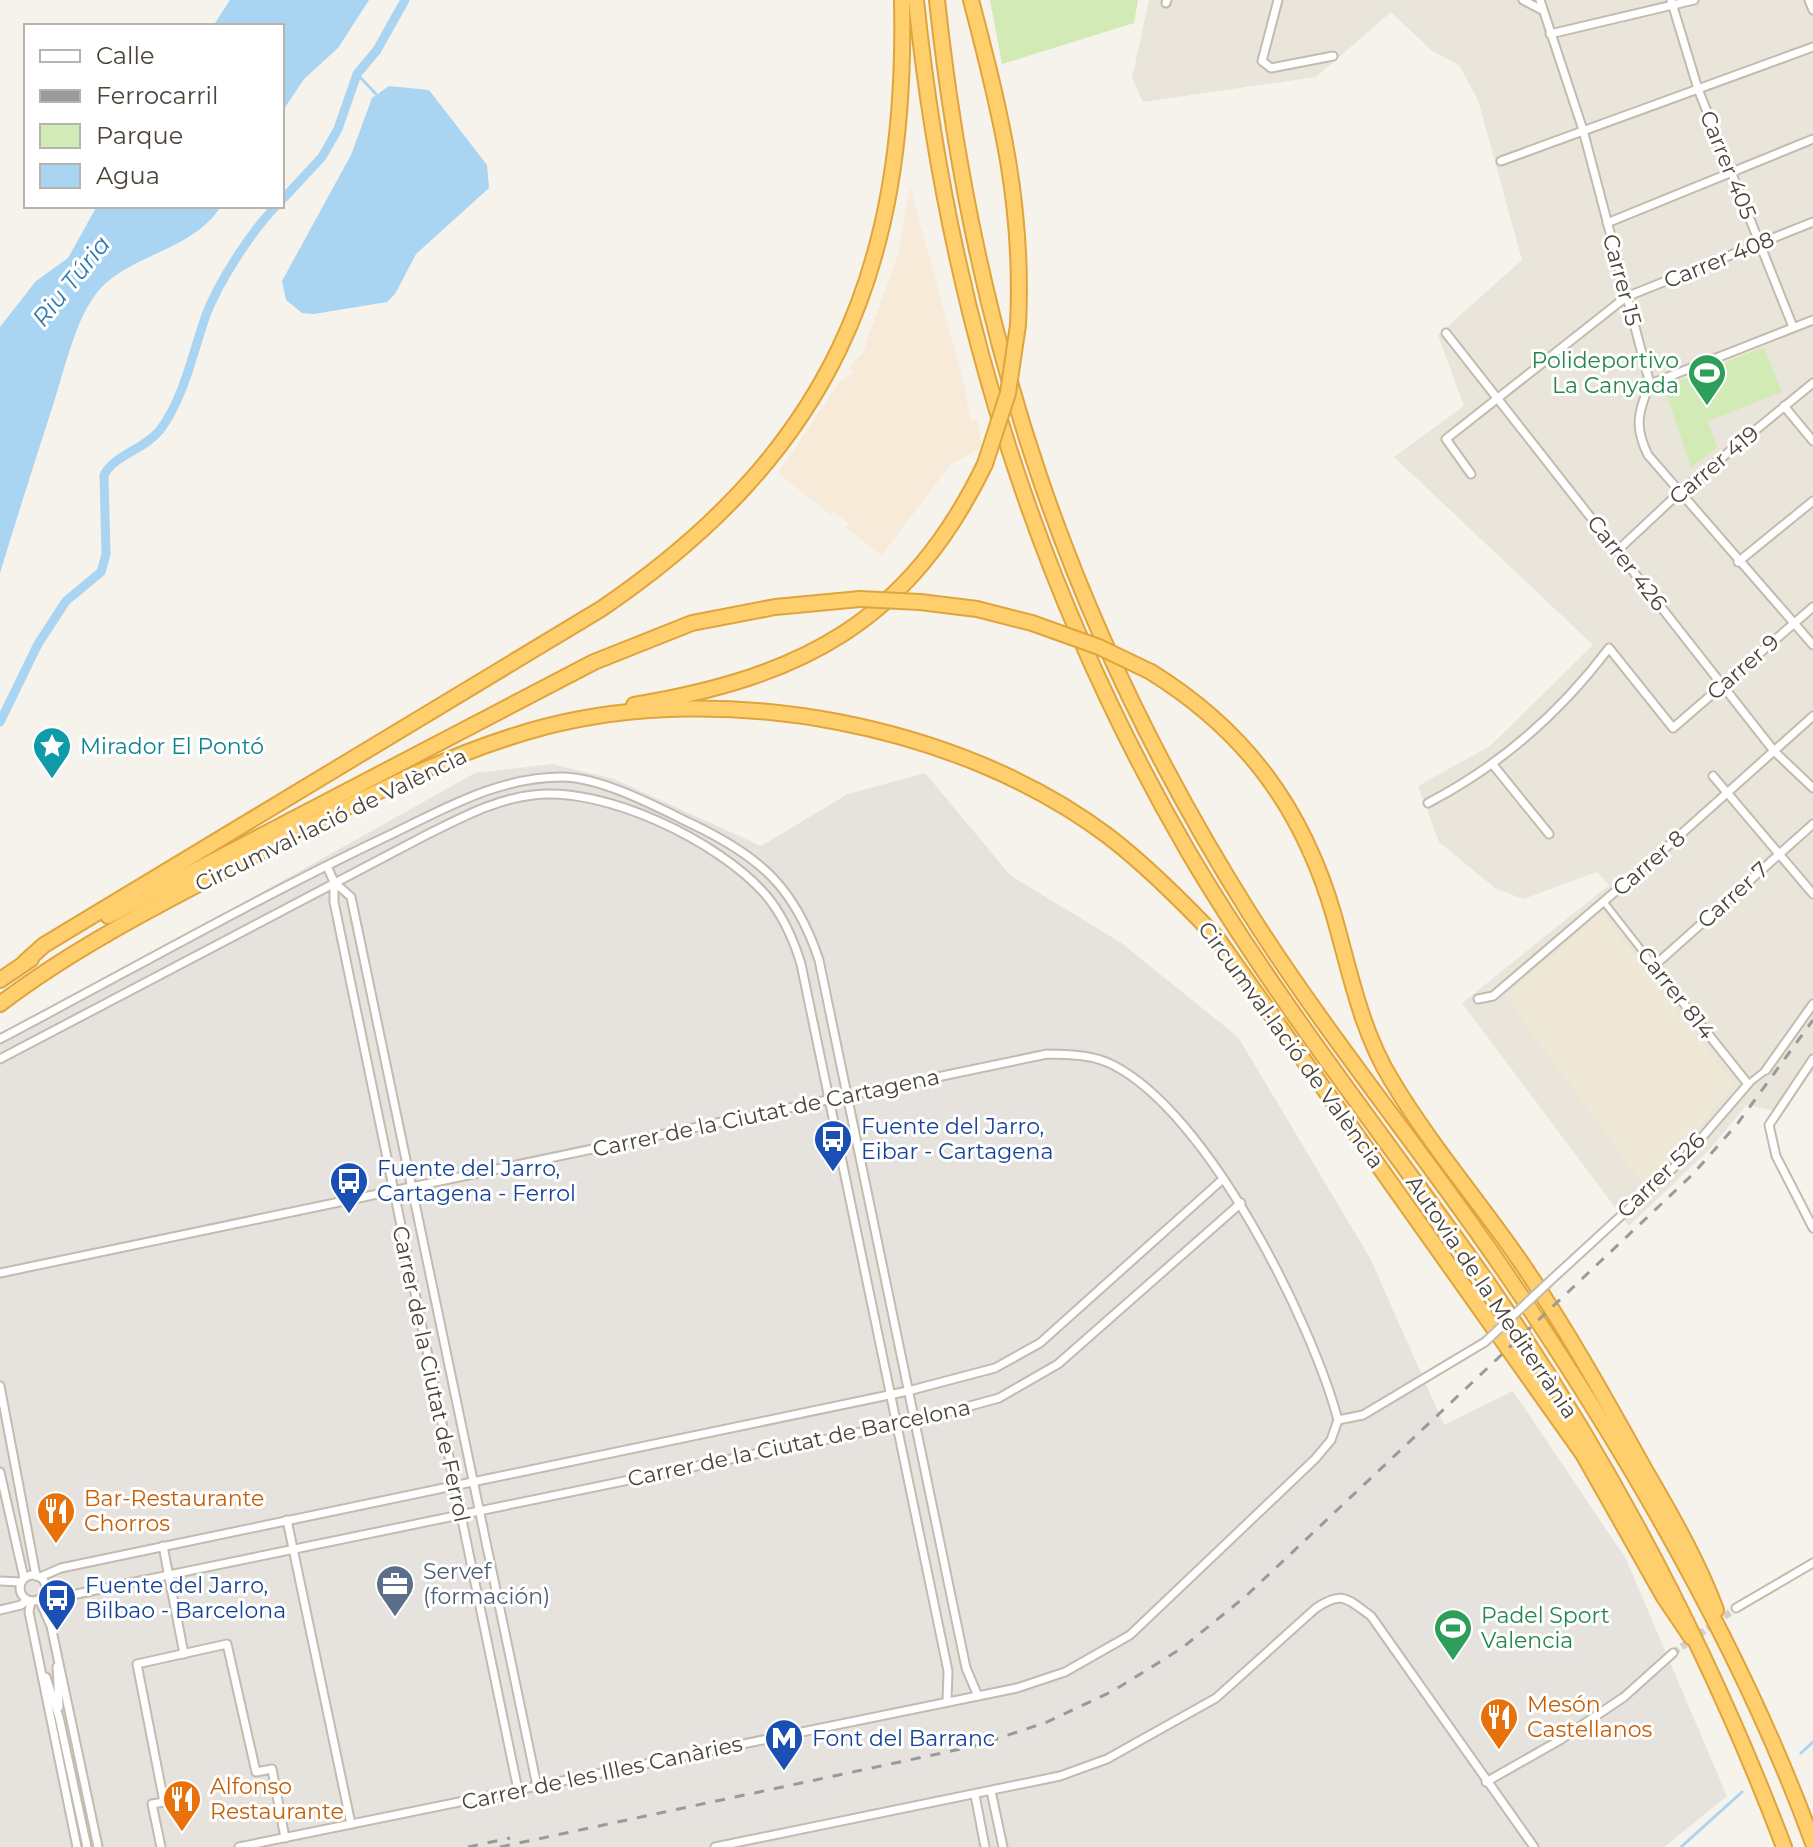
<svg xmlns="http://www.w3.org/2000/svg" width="1813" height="1847" font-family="Montserrat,sans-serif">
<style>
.residential{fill:#eae5da}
.commercial{fill:#f7ead8}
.industrial{fill:#e6e2dd}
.education{fill:#efe8d6}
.green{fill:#d2eab5}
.parking{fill:#e5e3e0}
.water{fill:#a9d4f2}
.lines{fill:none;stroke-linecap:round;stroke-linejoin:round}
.stream{stroke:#a9d4f2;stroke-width:3}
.canal{stroke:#a9d4f2;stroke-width:9}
.minor-tunnel{stroke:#d4d0c8;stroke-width:7;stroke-dasharray:7 3.5;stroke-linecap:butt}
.pedestrian-casing{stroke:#c2bbae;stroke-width:9}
.minor-casing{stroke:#c2bbae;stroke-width:11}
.motorway-casing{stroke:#e0a43c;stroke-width:18}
.pedestrian{stroke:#fff;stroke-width:5}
.minor{stroke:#fff;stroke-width:7}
.motorway{stroke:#ffcf6e;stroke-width:14}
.rail{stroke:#9a9a9a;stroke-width:3;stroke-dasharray:10 10;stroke-linecap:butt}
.minor-bridge-casing{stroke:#c2bbae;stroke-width:11;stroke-linecap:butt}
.motorway-bridge-casing{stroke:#e0a43c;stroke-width:18;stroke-linecap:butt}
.minor-bridge{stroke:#fff;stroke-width:7}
.motorway-bridge{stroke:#ffcf6e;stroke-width:14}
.labels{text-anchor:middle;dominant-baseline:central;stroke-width:6;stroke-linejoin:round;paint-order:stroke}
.street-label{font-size:22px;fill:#4b4439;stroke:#fff}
.leisure-label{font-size:22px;fill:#27864d;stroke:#fff;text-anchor:end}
.culture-label{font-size:22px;fill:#0d838f;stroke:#fff;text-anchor:start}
.transit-label{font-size:22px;fill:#164399;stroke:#fff;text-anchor:start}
.food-label{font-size:22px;fill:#c56008;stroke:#fff;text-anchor:start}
.service-label{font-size:22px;fill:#4e5e75;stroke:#fff;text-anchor:start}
.water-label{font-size:24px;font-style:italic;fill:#2e7ab2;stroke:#fff}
</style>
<rect width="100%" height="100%" fill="#f6f3ec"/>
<!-- residential -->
<path class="residential" d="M1149,0H1813V1072L1772,1110L1747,1105L1709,1150L1629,1226L1462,1003L1609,885L1597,872L1523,899L1495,888L1439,842L1418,786L1490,746L1593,645L1394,457L1464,406L1438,335L1522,260L1478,100L1459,65L1431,50L1391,12L1316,77L1143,102L1132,78Z"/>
<!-- commercial -->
<path class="commercial" d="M910,187L965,387L970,421L977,419L982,447L950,465L882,555L846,528L849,524L834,512L831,515L778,473L841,380L852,374L854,370L850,368L855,360L862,355L898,254Z"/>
<!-- industrial -->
<path class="industrial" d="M552,764L614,779L761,846L848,794L925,773L1011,876L1120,942L1238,1037L1370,1258L1444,1425L1513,1391L1626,1559L1727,1796L1664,1847H0V1039L475,773Z"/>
<!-- education -->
<path class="education" d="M1602,913L1734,1084L1685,1143L1643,1184L1505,996Z"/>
<!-- green -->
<g class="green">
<path d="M990,0H1138L1134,23L1002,64Z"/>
<path d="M1764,347L1782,392L1708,421L1717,447L1691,468L1664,387Z"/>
</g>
<!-- parking -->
<path class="parking" d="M817,1794L818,1799L699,1823L698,1818Z"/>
<!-- water -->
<g class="water">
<path d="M230,0H369L338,48L304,79L282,112V26H213Z"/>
<path d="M389,86L429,90L487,165L489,188L416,254L395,294L387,302L314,314L302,313L286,300L282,281L351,155L372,98Z"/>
<path d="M97,206H221C196,247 140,253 106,283C77,308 65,369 53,405C35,461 17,517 0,573V327L36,281L68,258Z"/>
</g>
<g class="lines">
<!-- stream -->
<g class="stream">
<path d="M357,74L376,94"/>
<path d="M1801,1753L1813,1742"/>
<path d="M1681,1847L1742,1792"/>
</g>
<!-- canal -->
<g class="canal">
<path d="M282,200L322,157L338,129L357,74L377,50L405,0"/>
<path d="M0,722L38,644L66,601L101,572L106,554L104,475C115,454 144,450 160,430C184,398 193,352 206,315C219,281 251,232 276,206"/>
</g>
<!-- minor-tunnel -->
<path class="minor-tunnel" d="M1673,1653L1736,1608"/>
<!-- pedestrian casing -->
<g class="pedestrian-casing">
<g id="pedestrian">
<path d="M1604,902L1654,966"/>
<path d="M1748,1084L1766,1070"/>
</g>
</g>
<!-- minor casing -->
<g class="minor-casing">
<g id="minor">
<path d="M1278,0L1262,61L1271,68L1333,56"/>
<path d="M1523,0L1542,10"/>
<path d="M1540,0L1583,130L1650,384C1638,411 1634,427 1648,455L1813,645"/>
<path d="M1671,0L1698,89L1793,327"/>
<path d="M1809,0L1813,10"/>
<path d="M1166,3L1167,0"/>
<path d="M1550,34L1694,0"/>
<path d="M1501,161L1813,47"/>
<path d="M1607,223L1813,139"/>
<path d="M1446,333L1774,751L1813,788"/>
<path d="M1650,384L1813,320"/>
<path d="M1784,406L1813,441"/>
<path d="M1471,474L1446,439L1626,297L1813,222"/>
<path d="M1618,550L1680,492L1813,383"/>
<path d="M1738,562L1813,501"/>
<path d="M1494,766L1549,834"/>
<path d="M1713,776L1813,894"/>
<path d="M1428,803C1501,765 1560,713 1609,648L1673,728L1813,607"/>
<path d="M327,866L334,882L351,897L537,1786"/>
<path d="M334,882V902L518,1790"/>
<path d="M1478,999L1493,996L1651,861L1813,716"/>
<path d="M0,1039C125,973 248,903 375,842C436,814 493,777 562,777C601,777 657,807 692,824C761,857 795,888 819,960L966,1668L978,1696"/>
<path d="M0,1059L430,833C463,817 496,799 533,795C605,786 718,841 765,894C783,915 793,938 801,964L948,1671L947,1702"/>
<path d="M1813,1059L1769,1125L1776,1156L1813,1228"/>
<path d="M1766,1070L1813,1004"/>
<path d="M0,1273L1047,1054C1069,1055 1092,1054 1113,1065C1208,1113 1311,1320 1338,1420"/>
<path d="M1550,1281L1685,1157L1748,1084L1654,966L1813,824"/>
<path d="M0,1386L36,1576"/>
<path d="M1338,1420L1363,1415L1485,1342"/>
<path d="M0,1472L24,1578"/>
<path d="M287,1520L351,1824"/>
<path d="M163,1546L184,1654"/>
<circle cx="33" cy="1588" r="13"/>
<path d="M40,1577L61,1568L908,1391L995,1368L1040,1343L1223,1179"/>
<path d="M0,1581L21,1582"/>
<path d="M43,1596H67L915,1421L999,1398L1058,1364L1241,1203"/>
<path d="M39,1599L51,1626L98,1847"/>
<path d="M31,1601L29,1612L77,1847"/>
<path d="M1736,1608L1813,1563"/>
<path d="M0,1610L21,1605L27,1600"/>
<path d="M57,1667L59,1707"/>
<path d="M46,1677L59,1717L87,1847"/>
<path d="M1486,1782L1560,1740L1624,1697L1673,1653"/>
<path d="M991,1791L1003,1847"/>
<path d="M975,1795L985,1847"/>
<path d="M161,1847L152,1804L164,1802L137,1664L227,1644L256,1772L272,1769L285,1838"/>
<path d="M239,1847L1017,1688L1065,1672L1130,1635L1315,1459L1331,1440L1338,1420"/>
<path d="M715,1847L1060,1776L1107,1759L1216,1698L1316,1608C1343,1590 1347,1599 1371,1616L1534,1847"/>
</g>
</g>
<!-- motorway casing -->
<g class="motorway-casing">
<g id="motorway">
<path d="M916,0C947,302 1036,590 1189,853C1277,1002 1386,1138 1485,1279C1607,1456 1708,1646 1784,1847"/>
<path d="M937,0C973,337 1069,627 1250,914C1328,1037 1421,1149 1503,1269C1623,1445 1740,1643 1813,1843"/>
<path d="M971,0C1001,114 1024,206 1018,325"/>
<path d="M920,602L977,609L1032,623"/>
<path d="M1151,672C1246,731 1303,809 1334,916C1350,972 1361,1031 1392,1081C1429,1143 1477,1199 1518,1258C1565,1326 1605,1398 1645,1470C1671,1515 1698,1561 1716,1610"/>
<path d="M634,705C801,677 908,623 985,464"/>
<path d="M108,916L594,662L692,623L775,607L860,599"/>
<path d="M25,962L44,945L601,609C829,454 908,273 902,0"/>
<path d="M0,980L31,959"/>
<path d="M0,1004C79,944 170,899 258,853C351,805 442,754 544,727C723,680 960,724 1108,836C1147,866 1183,902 1217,938L1583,1454L1664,1597L1691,1637"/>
</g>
</g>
<!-- pedestrian -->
<use href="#pedestrian" class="pedestrian"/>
<!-- minor -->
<use href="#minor" class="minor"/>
<!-- motorway -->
<use href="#motorway" class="motorway"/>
<!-- rail -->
<g class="rail">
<path d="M468,1847L510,1838"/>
<path d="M500,1847L975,1746L1047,1722L1113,1691L1182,1648L1246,1596L1692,1175L1738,1123L1813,1020"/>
</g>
<!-- minor-bridge casing -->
<g class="minor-bridge-casing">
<path id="minor-bridge" d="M1485,1342L1550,1281"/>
</g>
<!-- motorway-bridge casing -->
<g class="motorway-bridge-casing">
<g id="motorway-bridge">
<path d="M985,464L1008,393L1018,325"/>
<path d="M860,599L920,602"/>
<path d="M1032,623L1099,647L1151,672"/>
</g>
</g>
<!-- minor-bridge -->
<use href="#minor-bridge" class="minor-bridge"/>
<!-- motorway-bridge -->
<use href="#motorway-bridge" class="motorway-bridge"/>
</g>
<!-- icons -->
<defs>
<g id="stadium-pin" transform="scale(2)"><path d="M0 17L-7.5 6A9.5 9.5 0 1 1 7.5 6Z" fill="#2e9e5b" stroke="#fff"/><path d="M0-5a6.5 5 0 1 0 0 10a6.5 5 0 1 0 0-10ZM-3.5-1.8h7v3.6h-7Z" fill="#fff"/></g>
<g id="sight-pin" transform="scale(2)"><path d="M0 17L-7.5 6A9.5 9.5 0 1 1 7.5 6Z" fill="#0f9aa8" stroke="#fff"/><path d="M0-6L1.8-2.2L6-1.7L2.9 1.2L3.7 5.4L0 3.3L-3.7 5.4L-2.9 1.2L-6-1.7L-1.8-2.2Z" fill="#fff"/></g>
<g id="bus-pin" transform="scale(2)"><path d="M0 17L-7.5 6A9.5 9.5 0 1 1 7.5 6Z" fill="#1a4fb4" stroke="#fff"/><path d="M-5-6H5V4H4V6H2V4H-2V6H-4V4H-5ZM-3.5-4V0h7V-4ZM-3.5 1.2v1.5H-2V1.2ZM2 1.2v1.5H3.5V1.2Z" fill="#fff"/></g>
<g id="restaurant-pin" transform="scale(2)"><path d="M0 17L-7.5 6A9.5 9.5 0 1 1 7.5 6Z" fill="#e8710a" stroke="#fff"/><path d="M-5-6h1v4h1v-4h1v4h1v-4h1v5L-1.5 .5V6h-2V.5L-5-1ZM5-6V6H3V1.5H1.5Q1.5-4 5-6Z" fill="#fff"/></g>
<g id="office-pin" transform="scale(2)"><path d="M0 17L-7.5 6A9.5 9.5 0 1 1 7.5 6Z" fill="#5c6f8a" stroke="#fff"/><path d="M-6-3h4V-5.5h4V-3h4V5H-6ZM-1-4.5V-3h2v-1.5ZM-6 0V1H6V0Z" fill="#fff"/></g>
<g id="metro-pin" transform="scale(2)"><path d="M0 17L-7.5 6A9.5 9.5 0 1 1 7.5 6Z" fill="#1a4fb4" stroke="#fff"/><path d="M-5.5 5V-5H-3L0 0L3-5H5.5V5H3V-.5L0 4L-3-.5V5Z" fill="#fff"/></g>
</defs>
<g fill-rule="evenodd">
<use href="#stadium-pin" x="1707" y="373"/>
<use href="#sight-pin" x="52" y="746"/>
<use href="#bus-pin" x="833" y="1139"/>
<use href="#bus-pin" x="349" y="1181"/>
<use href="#restaurant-pin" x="56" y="1511"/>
<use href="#office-pin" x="395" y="1584"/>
<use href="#bus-pin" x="57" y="1598"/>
<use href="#stadium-pin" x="1453" y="1628"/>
<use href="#restaurant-pin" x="1499" y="1717"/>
<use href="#metro-pin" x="784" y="1738"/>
<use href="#restaurant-pin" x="182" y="1799"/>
</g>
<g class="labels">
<!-- street labels -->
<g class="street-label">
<text transform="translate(1728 165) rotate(68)">Carrer 405</text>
<text transform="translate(1719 260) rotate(-22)">Carrer 408</text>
<text transform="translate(1622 280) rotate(75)">Carrer 15</text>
<text transform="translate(1714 465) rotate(-40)">Carrer 419</text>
<text transform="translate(1627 563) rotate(52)">Carrer 426</text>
<text transform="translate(1743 667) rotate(-41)">Carrer 9</text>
<text transform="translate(331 820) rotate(-26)">Circumval·lació de València</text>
<text transform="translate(1649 863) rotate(-41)">Carrer 8</text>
<text transform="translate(1733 895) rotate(-42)">Carrer 7</text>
<text transform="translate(1676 993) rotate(52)">Carrer 814</text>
<text transform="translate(1291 1045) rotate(54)">Circumval·lació de València</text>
<text transform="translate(766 1113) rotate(-12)">Carrer de la Ciutat de Cartagena</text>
<text transform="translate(1661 1175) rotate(-44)">Carrer 526</text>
<text transform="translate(1492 1297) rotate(56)">Autovia de la Mediterrània</text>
<text transform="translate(431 1374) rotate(78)">Carrer de la Ciutat de Ferrol</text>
<text transform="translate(799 1443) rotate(-12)">Carrer de la Ciutat de Barcelona</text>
<text transform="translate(602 1773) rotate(-12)">Carrer de les Illes Canàries</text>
</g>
<!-- leisure labels -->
<g class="leisure-label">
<text x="1679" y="360">Polideportivo<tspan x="1679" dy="25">La Canyada</tspan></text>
<text x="1481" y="1615" text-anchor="start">Padel Sport<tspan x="1481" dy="25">Valencia</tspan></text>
</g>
<!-- culture labels -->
<g class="culture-label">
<text x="80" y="746">Mirador El Pontó</text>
</g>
<!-- transit labels -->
<g class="transit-label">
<text x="861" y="1126">Fuente del Jarro,<tspan x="861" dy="25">Eibar - Cartagena</tspan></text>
<text x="377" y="1168">Fuente del Jarro,<tspan x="377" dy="25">Cartagena - Ferrol</tspan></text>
<text x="85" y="1585">Fuente del Jarro,<tspan x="85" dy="25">Bilbao - Barcelona</tspan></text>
<text x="812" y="1738">Font del Barranc</text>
</g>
<!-- food labels -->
<g class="food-label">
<text x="84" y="1498">Bar-Restaurante<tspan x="84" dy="25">Chorros</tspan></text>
<text x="1527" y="1704">Mesón<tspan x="1527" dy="25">Castellanos</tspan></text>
<text x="210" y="1786">Alfonso<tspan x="210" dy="25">Restaurante</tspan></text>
</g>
<!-- service labels -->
<g class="service-label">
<text x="423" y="1571">Servef<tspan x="423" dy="25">(formación)</tspan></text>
</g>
<!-- water labels -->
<g class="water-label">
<text transform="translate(71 281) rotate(-51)">Riu Túria</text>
</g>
</g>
<!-- legend -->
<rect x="24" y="24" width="260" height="184" fill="#ffffff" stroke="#b7b4b0" stroke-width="2"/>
<rect x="40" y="50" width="40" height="12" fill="#ffffff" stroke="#b7b4b0" stroke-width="2"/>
<text x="96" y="64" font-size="24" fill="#4b4439">Calle</text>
<rect x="40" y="90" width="40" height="12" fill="#9a9a9a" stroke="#b7b4b0" stroke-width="2"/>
<text x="96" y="104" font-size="24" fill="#4b4439">Ferrocarril</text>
<rect x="40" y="124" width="40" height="24" fill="#d2eab5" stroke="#b7b4b0" stroke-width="2"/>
<text x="96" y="144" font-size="24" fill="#4b4439">Parque</text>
<rect x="40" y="164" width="40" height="24" fill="#a9d4f2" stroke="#b7b4b0" stroke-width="2"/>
<text x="96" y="184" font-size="24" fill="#4b4439">Agua</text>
</svg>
